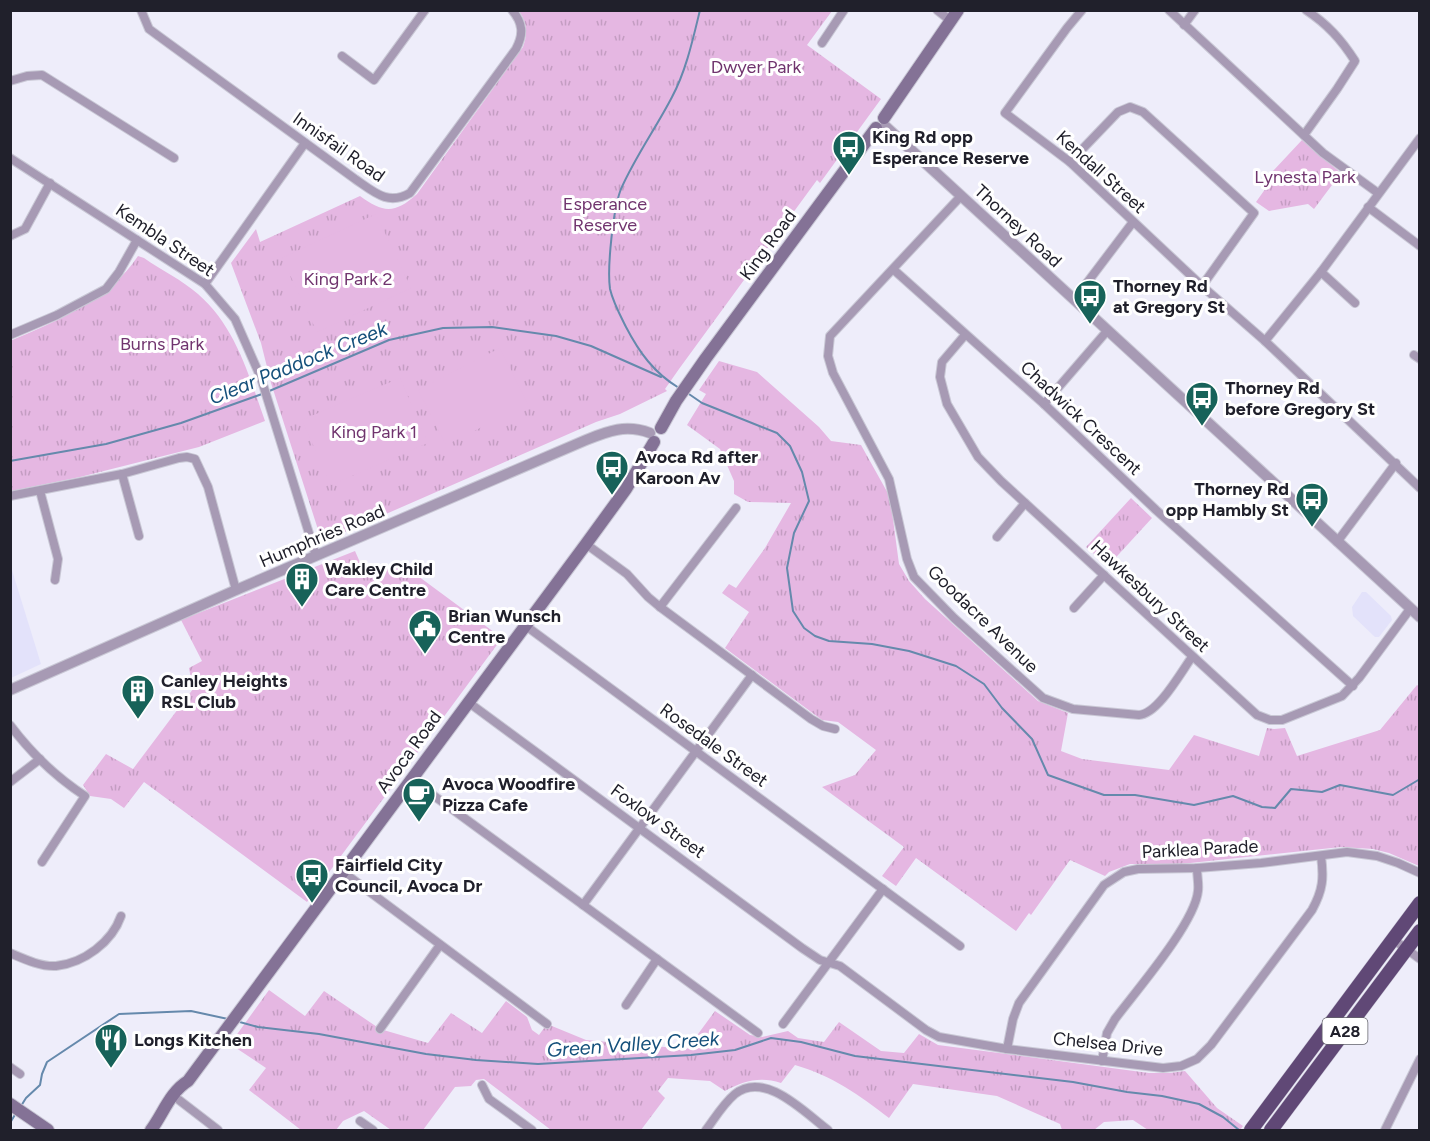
<svg xmlns="http://www.w3.org/2000/svg" width="1430" height="1141" font-family="Figtree,sans-serif">
<style>
.built{fill:#e3e2fa}
.park{fill:url(#park-tufts)}
.pitch{fill:#e5b7e2}
.lines{fill:none;stroke-linecap:round;stroke-linejoin:round}
.stream{stroke:#6589ac;stroke-width:2}
.minor-casing{stroke:#c9c8d5;stroke-width:10}
.tertiary-casing{stroke:#c9c8d5;stroke-width:12}
.secondary-casing{stroke:#c9c8d5;stroke-width:14}
.trunk-casing{stroke:#c9c8d5;stroke-width:15}
.minor{stroke:#a79ab4;stroke-width:8}
.tertiary{stroke:#a79ab4;stroke-width:10}
.secondary{stroke:#847296;stroke-width:12}
.trunk{stroke:#604876;stroke-width:14}
.labels{text-anchor:middle;dominant-baseline:central;stroke-width:6;stroke-linejoin:round;paint-order:stroke}
.shield{fill:#fff;stroke:#63636b;stroke-width:1.5}
.shield-label{font-size:16px;font-weight:bold;fill:#20202b}
.park-label{font-size:18px;fill:#70346e;stroke:#fff}
.poi-label{font-size:18px;font-weight:bold;fill:#20202b;stroke:#fff;text-anchor:start}
.street-label{font-size:18px;fill:#20202b;stroke:#fff}
.water-label{font-size:20px;font-style:italic;fill:#15507b;stroke:#fff}
</style>
<defs>
<pattern id="park-tufts" width="24" height="20" patternUnits="userSpaceOnUse" patternTransform="scale(1.5)"><rect width="24" height="20" fill="#e5b7e2"/><path d="M3 7l-1-3M5 7V3M7 7l1-3M15 17l-1-3M17 17v-4M19 17l1-3" fill="none" stroke="#c49dc2"/></pattern>
</defs>
<rect width="100%" height="100%" fill="#eeedfa"/>
<!-- built -->
<g class="built">
<path d="M11,567L41,664L11,678H10Z"/>
<path d="M1362,592H1366L1391,616L1392,620L1379,637H1375L1353,616L1352,607Z"/>
</g>
<!-- park -->
<g class="park">
<path d="M519,11H832L807,45L881,99L820,183L817,180L679,369L665,389L667,391L620,414L596,422L322,542L271,383L261,343L231,263L256,229L260,242L360,196C383,213 395,214 417,194L523,47C528,34 527,22 519,11Z"/>
<path d="M1302,140L1341,173L1314,209L1308,204L1269,211L1256,202L1276,174L1273,171Z"/>
<path d="M138,256L144,258C161,270 182,280 198,294C236,327 249,376 265,421L199,447L80,477L11,491L10,341C57,321 109,300 138,256Z"/>
<path d="M719,361L757,372L819,427L831,441L861,445L890,497L899,564L909,581L925,599L1038,701L1068,713L1061,751L1082,759L1169,770L1194,735L1259,756L1267,728L1274,729L1285,728L1297,756L1380,730L1417,685L1420,687L1419,866L1389,853L1373,849L1341,847L1181,864H1130L1109,872L1105,876L1070,860L1031,915L1029,913L1016,931L916,858L896,886L882,876L904,847L822,787L855,775L876,750L838,722L822,720L725,648L749,612L722,593L729,584L736,588L765,548L791,503L748,502L734,494V481L720,449L687,425L706,394L699,390Z"/>
<path d="M1131,498L1152,518L1108,566L1086,547Z"/>
<path d="M355,551L366,576L399,562L502,638L307,902L144,782L124,808L111,799L90,796L83,785L106,754L133,769L193,689L189,668L202,661L181,620Z"/>
<path d="M269,990L305,1016L324,991L380,1029L428,1043L451,1013L482,1033L506,1001L527,1017L532,1030L539,1035L547,1024L586,1040L687,1049L715,1011L750,1035L762,1037L788,1031L798,1038L824,1042L839,1022L881,1051L904,1053L919,1034L938,1045L1149,1073H1170L1185,1071L1217,1108L1243,1126L1240,1130H1148L1133,1120L1104,1122L1094,1130H1062L1060,1124L997,1096L913,1084L889,1118C859,1095 833,1076 795,1065L781,1083C760,1076 743,1081 725,1091L710,1081L668,1078L658,1091L665,1098L641,1130H551L484,1079L476,1080L471,1086L455,1087L423,1130H391L364,1111L343,1121L336,1130H301L249,1090L266,1068L230,1044Z"/>
</g>
<!-- pitch -->
<g class="pitch">
<path d="M376,214L411,288L317,332L282,258Z"/>
<path d="M500,348L528,404L446,445L418,390Z"/>
<path d="M400,378L428,443L331,485L302,420Z"/>
</g>
<g class="lines">
<!-- stream -->
<g class="stream">
<path d="M679,388C654,373 639,352 626,327C620,315 613,302 610,289C607,268 613,209 621,189C635,157 656,128 672,97C686,71 693,39 700,10"/>
<path d="M267,392L389,340L443,328L492,327L556,336L591,346L661,377"/>
<path d="M686,392L702,403L777,433L790,446L802,472L809,501L794,533L787,568L793,611L804,628L815,636L829,641L872,644L909,651L956,666L984,684L1002,708L1032,739L1048,775L1104,795H1135L1194,805L1233,796L1262,807L1275,808L1291,789L1322,792L1340,785L1393,795L1420,779"/>
<path d="M10,461L106,444L181,423L262,394"/>
<path d="M236,1021L258,1027L319,1034L426,1054L476,1060L538,1064L691,1055L735,1050L771,1038L801,1042L855,1056L1073,1082L1127,1092L1162,1096L1199,1104L1223,1117L1239,1130"/>
<path d="M21,1106L26,1098L40,1085L42,1074L47,1062L119,1014L191,1011L228,1019"/>
<path d="M10,1123L16,1113"/>
</g>
<!-- minor casing -->
<g class="minor-casing">
<g id="minor">
<path d="M141,10L149,29L164,40L355,179C374,192 388,206 410,193L516,49C524,34 523,23 512,10"/>
<path d="M937,10L951,21"/>
<path d="M1082,10L1067,28L1005,113L1070,162L1202,286L1265,341L1420,488"/>
<path d="M1169,10L1323,153L1378,193"/>
<path d="M1184,25L1195,10"/>
<path d="M822,43L844,10"/>
<path d="M342,56L374,80L425,10"/>
<path d="M10,81L27,76L42,75L174,158"/>
<path d="M1304,135L1337,89L1355,61C1341,39 1327,24 1306,10"/>
<path d="M10,158L205,284L235,319L261,378L316,556"/>
<path d="M1070,162L1118,112L1130,107L1143,112L1254,213L1202,286"/>
<path d="M961,196L830,336L828,356L833,373L889,479L907,559L914,577L954,618L1043,698L1073,709L1139,715C1158,714 1181,672 1192,657"/>
<path d="M1368,207L1420,246"/>
<path d="M10,236L25,229L50,183"/>
<path d="M894,270L1044,404L1156,510L1353,686"/>
<path d="M1321,272L1355,303"/>
<path d="M205,284L305,143"/>
<path d="M1074,300L1133,222"/>
<path d="M10,335L57,315L106,289L119,272L137,240"/>
<path d="M965,335L942,362L940,377L947,404L978,457L1001,481L1257,715L1270,720H1282L1342,696L1359,678L1410,609"/>
<path d="M1265,341L1321,272L1420,138"/>
<path d="M1414,355L1420,359"/>
<path d="M1044,404L1107,331"/>
<path d="M122,474L139,536"/>
<path d="M40,491L58,559L55,580"/>
<path d="M10,496L122,474L179,458L187,457L195,459L208,487L236,590"/>
<path d="M997,537L1025,503"/>
<path d="M1337,542L1396,463"/>
<path d="M586,544L627,574L648,597L660,607L811,719L823,726L835,729"/>
<path d="M660,607L736,508"/>
<path d="M1074,608L1104,575"/>
<path d="M526,626L960,946"/>
<path d="M468,702L802,948L820,960L840,966L926,1030L939,1037L1007,1049L1163,1068L1181,1066L1197,1059L1211,1045L1312,910C1323,890 1324,878 1321,856"/>
<path d="M10,725C31,753 56,777 85,796L42,862"/>
<path d="M411,779L758,1033"/>
<path d="M10,782L40,759"/>
<path d="M343,872L547,1024"/>
<path d="M583,905L752,675"/>
<path d="M1394,940L1420,959"/>
<path d="M10,953C24,959 41,967 56,966C84,963 112,942 121,916"/>
<path d="M626,1005L657,959"/>
<path d="M783,1024L883,889"/>
<path d="M380,1029L440,945"/>
<path d="M1007,1049L1013,1019L1019,1003L1104,885L1124,872L1138,869L1197,868L1261,863L1347,852L1377,856L1398,863L1420,873"/>
<path d="M1102,1061L1107,1033L1115,1019C1136,991 1195,923 1198,891C1199,884 1197,876 1197,868"/>
<path d="M10,1067L20,1074"/>
<path d="M482,1085L489,1099L532,1130"/>
<path d="M179,1100L218,1130"/>
<path d="M360,1121L373,1130"/>
<path d="M706,1130C715,1118 723,1104 735,1094C765,1070 805,1113 828,1130"/>
<path d="M1385,1130L1420,1059"/>
</g>
</g>
<!-- tertiary casing -->
<g class="tertiary-casing">
<g id="tertiary">
<path d="M885,126L1420,617"/>
<path d="M10,690L236,590L586,440C608,431 626,424 650,433"/>
</g>
</g>
<!-- secondary casing -->
<g class="secondary-casing">
<g id="secondary">
<path d="M884,118L958,10"/>
<path d="M661,428L676,401L706,358L876,128"/>
<path d="M10,1104L48,1130"/>
<path d="M151,1130C163,1114 170,1092 188,1081L586,544L626,489L654,442"/>
</g>
</g>
<!-- trunk casing -->
<g class="trunk-casing">
<g id="trunk">
<path d="M1251,1130L1420,903"/>
<path d="M1271,1130L1420,931"/>
</g>
</g>
<!-- minor -->
<use href="#minor" class="minor"/>
<!-- tertiary -->
<use href="#tertiary" class="tertiary"/>
<!-- secondary -->
<use href="#secondary" class="secondary"/>
<!-- trunk -->
<use href="#trunk" class="trunk"/>
</g>
<!-- icons -->
<defs>
<g id="bus-pin" transform="scale(1.725)"><path d="M0 17L-7.5 6A9.5 9.5 0 1 1 7.5 6Z" fill="#176259" stroke="#fff"/><path d="M-5-6H5V4H4V6H2V4H-2V6H-4V4H-5ZM-3.5-4V0h7V-4ZM-3.5 1.2v1.5H-2V1.2ZM2 1.2v1.5H3.5V1.2Z" fill="#fff"/></g>
<g id="building-pin" transform="scale(1.725)"><path d="M0 17L-7.5 6A9.5 9.5 0 1 1 7.5 6Z" fill="#176259" stroke="#fff"/><path d="M-4-6H4V6H1V3H-1V6H-4ZM-2.5-4.3h1.7v1.8h-1.7ZM.8-4.3h1.7v1.8H.8ZM-2.5-1h1.7V.8h-1.7ZM.8-1h1.7V.8H.8Z" fill="#fff"/></g>
<g id="civic-pin" transform="scale(1.725)"><path d="M0 17L-7.5 6A9.5 9.5 0 1 1 7.5 6Z" fill="#176259" stroke="#fff"/><path d="M-.6-6.5H3V-4.5H.6V-3L4-1V1h2V6H-6V1h2V-1L-.6-3ZM-1.2 2.5V6h2.4V2.5Z" fill="#fff"/></g>
<g id="cafe-pin" transform="scale(1.725)"><path d="M0 17L-7.5 6A9.5 9.5 0 1 1 7.5 6Z" fill="#176259" stroke="#fff"/><path d="M-5.5-4.5H6V0H3Q3 3.5 0 3.5H-2.5Q-5.5 3.5-5.5 0ZM3-3.2v2h1.7v-2ZM-6 4.5H4V6H-6Z" fill="#fff"/></g>
<g id="restaurant-pin" transform="scale(1.725)"><path d="M0 17L-7.5 6A9.5 9.5 0 1 1 7.5 6Z" fill="#176259" stroke="#fff"/><path d="M-5-6h1v4h1v-4h1v4h1v-4h1v5L-1.5 .5V6h-2V.5L-5-1ZM5-6V6H3V1.5H1.5Q1.5-4 5-6Z" fill="#fff"/></g>
</defs>
<g fill-rule="evenodd">
<use href="#bus-pin" x="849" y="147"/>
<use href="#bus-pin" x="1090" y="296"/>
<use href="#bus-pin" x="1202" y="398"/>
<use href="#bus-pin" x="612" y="467"/>
<use href="#bus-pin" x="1312" y="499"/>
<use href="#building-pin" x="302" y="579"/>
<use href="#civic-pin" x="425" y="626"/>
<use href="#building-pin" x="138" y="691"/>
<use href="#cafe-pin" x="419" y="794"/>
<use href="#bus-pin" x="312" y="875"/>
<use href="#restaurant-pin" x="111" y="1040"/>
</g>
<g class="labels">
<!-- shield labels -->
<rect class="shield" x="1322.5" y="1018" width="45" height="26" rx="4.5"/>
<g class="shield-label">
<text x="1345" y="1031">A28</text>
</g>
<!-- park labels -->
<g class="park-label">
<text x="756" y="67">Dwyer Park</text>
<text x="1305" y="177">Lynesta Park</text>
<text x="605" y="204">Esperance<tspan x="605" dy="21">Reserve</tspan></text>
<text x="348" y="279">King Park 2</text>
<text x="162" y="344">Burns Park</text>
<text x="374" y="432">King Park 1</text>
</g>
<!-- poi labels -->
<g class="poi-label">
<text x="872" y="137">King Rd opp<tspan x="872" dy="21">Esperance Reserve</tspan></text>
<text x="1113" y="286">Thorney Rd<tspan x="1113" dy="21">at Gregory St</tspan></text>
<text x="1225" y="388">Thorney Rd<tspan x="1225" dy="21">before Gregory St</tspan></text>
<text x="635" y="457">Avoca Rd after<tspan x="635" dy="21">Karoon Av</tspan></text>
<text x="1289" y="489" text-anchor="end">Thorney Rd<tspan x="1289" dy="21">opp Hambly St</tspan></text>
<text x="325" y="569">Wakley Child<tspan x="325" dy="21">Care Centre</tspan></text>
<text x="448" y="616">Brian Wunsch<tspan x="448" dy="21">Centre</tspan></text>
<text x="161" y="681">Canley Heights<tspan x="161" dy="21">RSL Club</tspan></text>
<text x="442" y="784">Avoca Woodfire<tspan x="442" dy="21">Pizza Cafe</tspan></text>
<text x="335" y="865">Fairfield City<tspan x="335" dy="21">Council, Avoca Dr</tspan></text>
<text x="134" y="1040">Longs Kitchen</text>
</g>
<!-- street labels -->
<g class="street-label">
<text transform="translate(339 147) rotate(35)">Innisfail Road</text>
<text transform="translate(1101 172) rotate(42)">Kendall Street</text>
<text transform="translate(1018 226) rotate(43)">Thorney Road</text>
<text transform="translate(165 240) rotate(34)">Kembla Street</text>
<text transform="translate(768 245) rotate(-54)">King Road</text>
<text transform="translate(1081 418) rotate(43)">Chadwick Crescent</text>
<text transform="translate(322 536) rotate(-23)">Humphries Road</text>
<text transform="translate(1150 596) rotate(43)">Hawkesbury Street</text>
<text transform="translate(983 619) rotate(44)">Goodacre Avenue</text>
<text transform="translate(714 745) rotate(36)">Rosedale Street</text>
<text transform="translate(409 752) rotate(-54)">Avoca Road</text>
<text transform="translate(658 821) rotate(36)">Foxlow Street</text>
<text transform="translate(1200 849) rotate(-3)">Parklea Parade</text>
<text transform="translate(1108 1044) rotate(6)">Chelsea Drive</text>
</g>
<!-- water labels -->
<g class="water-label">
<text transform="translate(298 363) rotate(-22)">Clear Paddock Creek</text>
<text transform="translate(633 1044) rotate(-4)">Green Valley Creek</text>
</g>
</g>
<!-- border -->
<rect width="1430" height="1141" fill="none" stroke="#20202b" stroke-width="24"/>
</svg>
